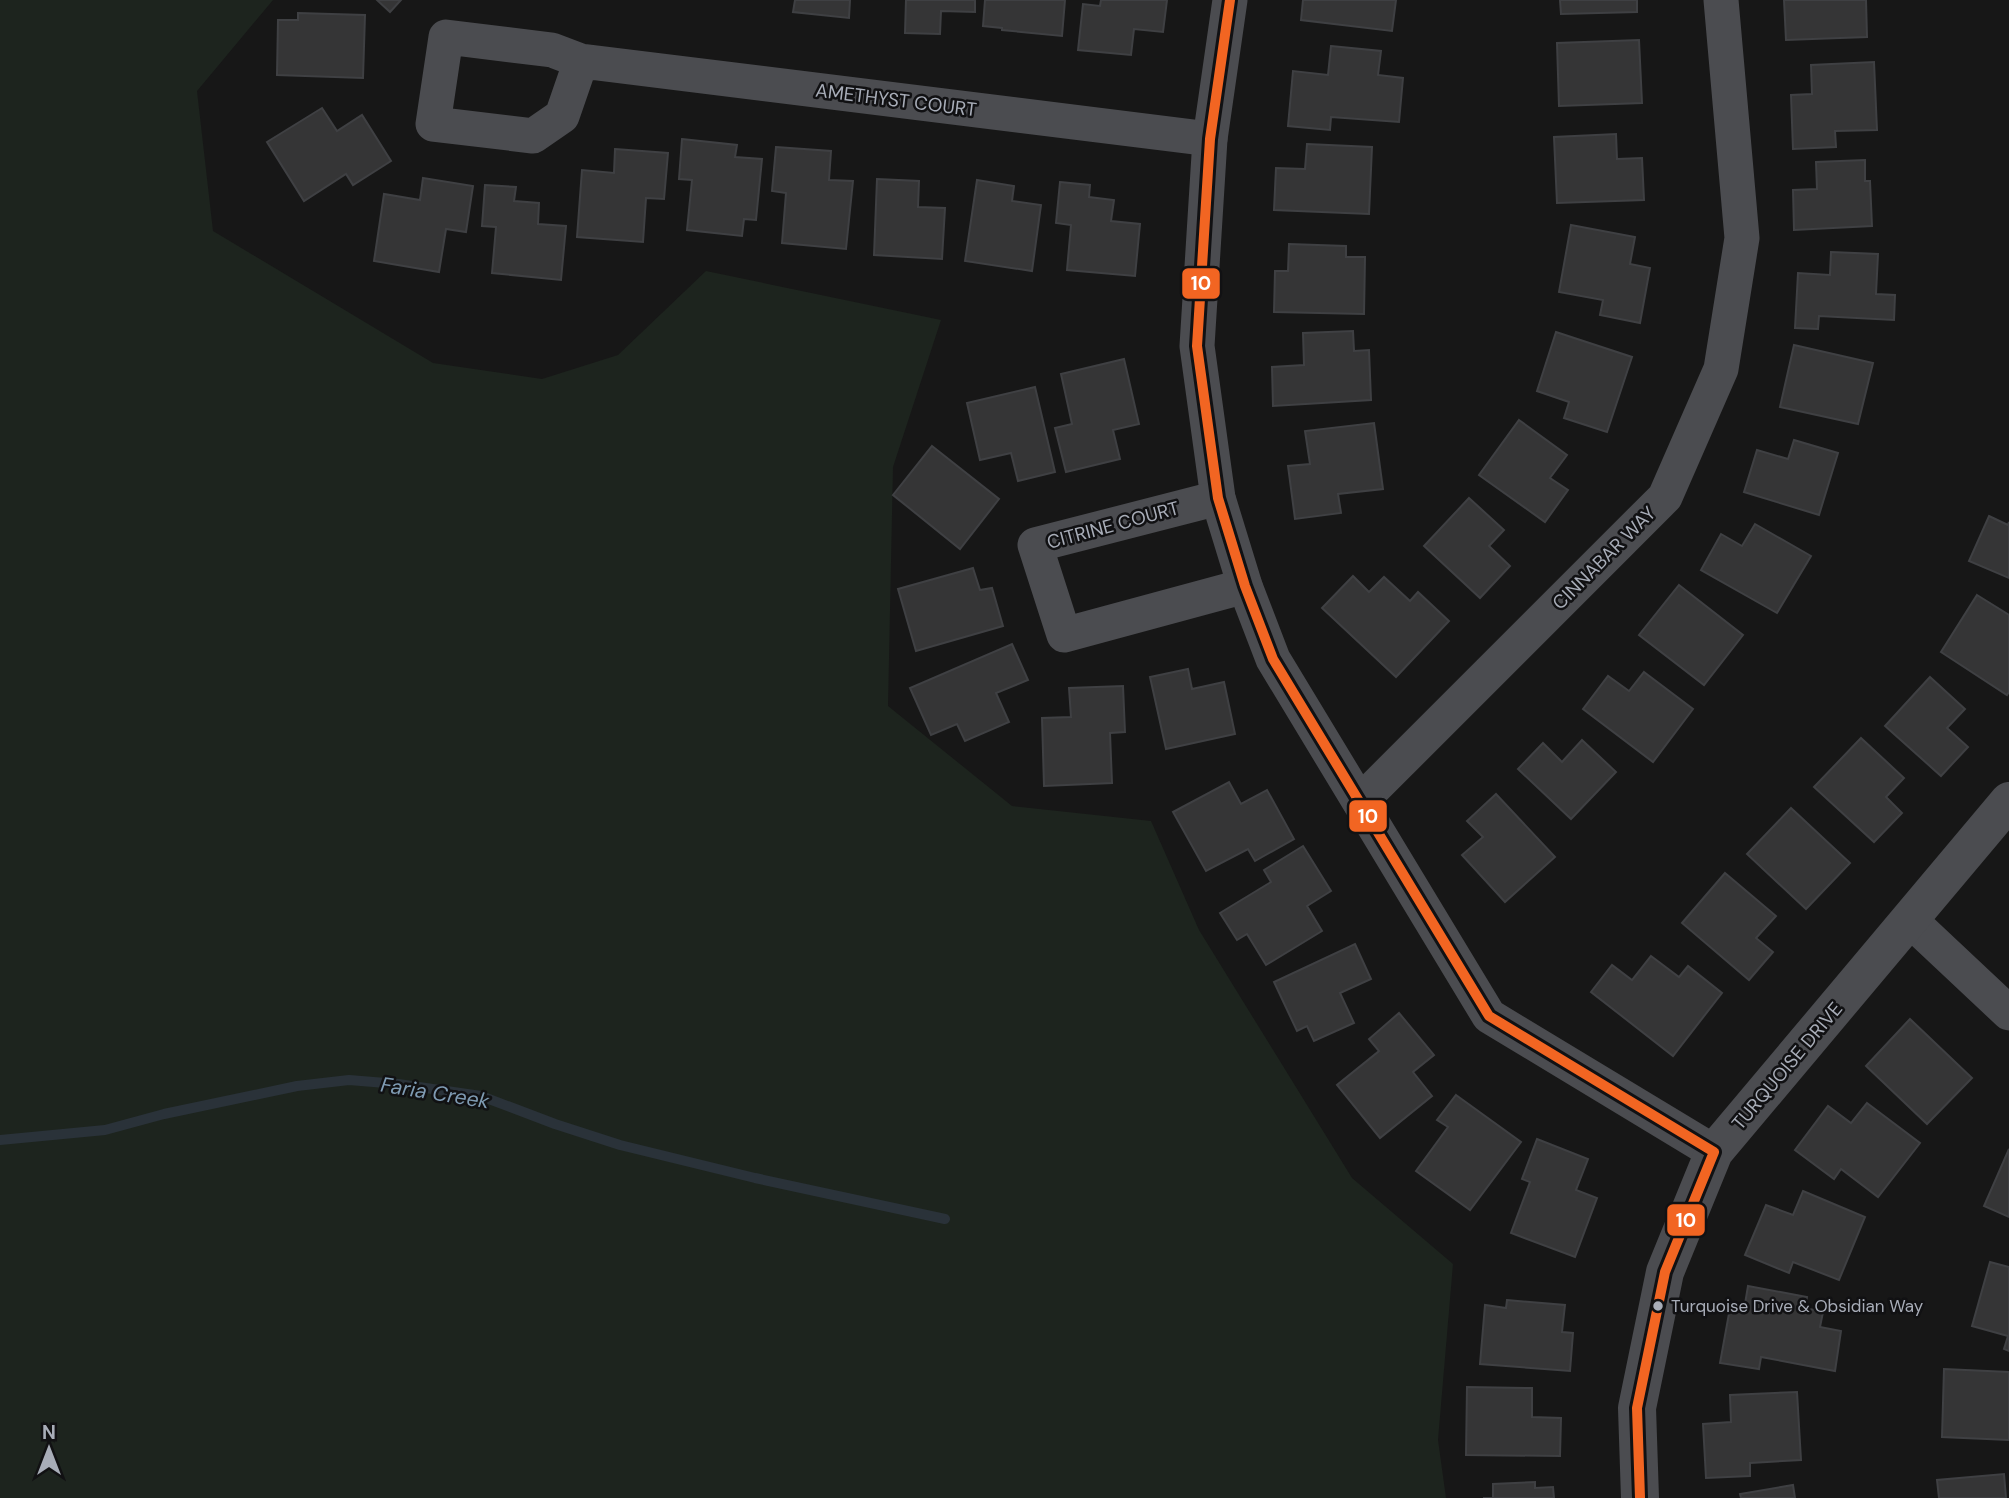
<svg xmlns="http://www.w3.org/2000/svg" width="2009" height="1498" font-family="'DM Sans',sans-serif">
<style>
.green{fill:#1d241e}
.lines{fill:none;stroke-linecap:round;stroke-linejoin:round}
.stream{stroke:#2a3239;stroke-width:10}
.building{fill:#353536;stroke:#3f4043;stroke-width:2}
.minor{stroke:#4b4c50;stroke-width:35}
.tertiary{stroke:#4b4c50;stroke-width:38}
.bus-1-casing{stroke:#111113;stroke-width:16}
.bus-1{stroke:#f26522;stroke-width:10}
.bus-dot{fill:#a8adb8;stroke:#111113;stroke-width:2.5}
.labels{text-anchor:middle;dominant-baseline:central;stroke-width:5;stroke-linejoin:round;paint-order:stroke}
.bus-label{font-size:17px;fill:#a8adb8;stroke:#111113;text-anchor:start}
.street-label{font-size:19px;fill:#a8adb8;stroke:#111113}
.water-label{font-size:21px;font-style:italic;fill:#7f9bb3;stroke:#111113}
.line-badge{stroke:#111113;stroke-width:2.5}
.badge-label{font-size:19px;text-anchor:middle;font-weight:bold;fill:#fff}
</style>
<rect width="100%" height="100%" fill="#171717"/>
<!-- green -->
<path class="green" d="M0,0H273L197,91L213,231L433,363L542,379L618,355L706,271L941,320L893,467L888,706L1012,806L1151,821L1199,930L1352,1178L1453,1264L1438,1440L1446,1498H0Z"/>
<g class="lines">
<!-- stream -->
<path class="stream" d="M0,1140L105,1130L164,1114L297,1086L349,1080L398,1084L481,1096L555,1124L620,1145L755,1178L945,1219"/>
</g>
<!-- building -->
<g class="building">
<path d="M377,0H401L390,12Z"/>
<path d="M795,0H850L849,18L793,12Z"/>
<path d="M906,0H975V12L941,11L940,34L905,33Z"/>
<path d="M985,0H1065L1062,36L1002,30V28L983,26Z"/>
<path d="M1101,0H1167L1163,32L1134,29L1131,55L1078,50L1083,4L1100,6Z"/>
<path d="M1303,0H1396L1392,31L1301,20Z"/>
<path d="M1560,0H1637V12L1561,14Z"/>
<path d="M1784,0H1866L1867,37L1786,40Z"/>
<path d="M298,13L365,15L363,78L277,75L278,20H298Z"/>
<path d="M1639,40L1642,103L1559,106L1557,43Z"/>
<path d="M1331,46L1381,51L1378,75L1403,78L1399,122L1331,117L1330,130L1288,126L1293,71L1328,75Z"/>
<path d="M1874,62L1877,130L1835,131L1836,147L1793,149L1791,95L1812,94L1811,65Z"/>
<path d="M322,108L337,131L362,115L391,161L353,185L346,174L304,201L267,142Z"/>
<path d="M1616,134L1617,159L1642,158L1644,200L1557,203L1554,137Z"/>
<path d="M682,139L737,145L735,157L762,159L756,220L744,219L742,236L687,230L692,180L679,179Z"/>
<path d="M1307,144L1372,147L1369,214L1274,210L1276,168L1305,169Z"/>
<path d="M776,147L831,151L829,180L853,181L846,249L782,243L786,193L772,191Z"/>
<path d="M615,149L668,153L664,199L646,198L643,242L577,237L582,170L614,173Z"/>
<path d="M1865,160V181H1870L1872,226L1794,230L1793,190L1817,189L1816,162Z"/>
<path d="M423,178L473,186L466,232L446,229L439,272L374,261L384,194L420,200Z"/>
<path d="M877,179L919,181L918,207L945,208L942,259L874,255Z"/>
<path d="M977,180L1014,186L1012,201L1041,205L1032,271L965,261Z"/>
<path d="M1060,182L1090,185L1089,197L1114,200L1111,221L1140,224L1135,276L1067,270L1071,225L1056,223Z"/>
<path d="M485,185L516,187L514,201L539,203L538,224L566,226L561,280L492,273L496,227L482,226Z"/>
<path d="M1571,225L1635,237L1630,264L1650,268L1640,323L1600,315L1603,300L1559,292Z"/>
<path d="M1289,244L1346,246V257H1365L1364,314L1274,312L1275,271H1288Z"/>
<path d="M1831,252L1878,254L1876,294L1895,295L1894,320L1819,316L1818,329L1795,328L1798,273L1830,275Z"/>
<path d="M1353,331L1354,351L1369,350L1371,400L1273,406L1272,367L1304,365L1303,333Z"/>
<path d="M1556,332L1632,357L1607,432L1564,418L1569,402L1537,391Z"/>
<path d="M1794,345L1873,363L1858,424L1780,407Z"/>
<path d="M1124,359L1139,424L1113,430L1120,459L1066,472L1055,428L1072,424L1061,374Z"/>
<path d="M1035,387L1055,472L1018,481L1011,453L980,460L967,403Z"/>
<path d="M1519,420L1567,455L1550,478L1568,490L1545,522L1479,475Z"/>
<path d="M1374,423L1383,489L1338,494L1341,513L1295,519L1288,466L1310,464L1305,431Z"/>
<path d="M1794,440L1838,453L1819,515L1744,492L1757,450L1788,459Z"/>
<path d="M932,446L999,499L960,549L893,495Z"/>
<path d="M1469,498L1504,530L1489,546L1510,566L1480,598L1424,546Z"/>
<path d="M1989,516L2008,525L2009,522V578L1969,561Z"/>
<path d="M1755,524L1811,556L1777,613L1701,570L1721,534L1742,546Z"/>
<path d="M973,568L980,590L992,588L1003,626L916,651L898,589Z"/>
<path d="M1353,576L1369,592L1384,577L1410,601L1418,592L1449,621L1396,677L1322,608Z"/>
<path d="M1679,585L1743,635L1704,685L1639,635Z"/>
<path d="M1977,595L2009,615V692L2007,695L1941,652Z"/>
<path d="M1012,644L1028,680L996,693L1009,722L965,741L957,724L931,735L910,688Z"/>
<path d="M1188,669L1192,689L1224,682L1235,734L1166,749L1150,677Z"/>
<path d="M1644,672L1693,709L1653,762L1583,709L1608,676L1629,691Z"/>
<path d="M1930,677L1965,709L1947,728L1968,747L1941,776L1885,726Z"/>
<path d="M1123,686L1125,732L1110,733L1112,783L1044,786L1042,718L1071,717L1069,688Z"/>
<path d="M1861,738L1904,778L1886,797L1902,813L1874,842L1814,787Z"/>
<path d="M1582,740L1616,772L1571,819L1518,769L1543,743L1562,762Z"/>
<path d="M1229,782L1241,804L1267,790L1294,839L1255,861L1248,849L1206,871L1173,812Z"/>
<path d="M1496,794L1555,857L1505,902L1462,855L1483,837L1467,821Z"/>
<path d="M1791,808L1850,863L1806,909L1747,854Z"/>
<path d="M1303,846L1331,891L1307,906L1322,931L1266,965L1247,934L1237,940L1220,913L1271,882L1264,870Z"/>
<path d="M1725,873L1776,916L1756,938L1773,952L1749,980L1682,923Z"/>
<path d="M1355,944L1371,979L1340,993L1354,1023L1314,1041L1307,1026L1297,1031L1274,982Z"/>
<path d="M1651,956L1679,977L1688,966L1722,993L1673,1056L1591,992L1612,965L1632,980Z"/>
<path d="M1399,1013L1434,1055L1413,1072L1432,1096L1380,1138L1337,1085L1379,1051L1369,1039Z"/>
<path d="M1910,1019L1972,1078L1927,1124L1866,1066Z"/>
<path d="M1456,1095L1521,1142L1470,1210L1416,1171L1448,1127L1437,1120Z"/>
<path d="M1867,1103L1920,1143L1878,1197L1841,1169L1834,1179L1795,1150L1828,1106L1851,1123Z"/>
<path d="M1537,1139L1588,1159L1576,1190L1597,1198L1575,1257L1511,1233L1530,1182L1522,1179Z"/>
<path d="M2009,1149V1217L1984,1206Z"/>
<path d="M1803,1191L1865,1217L1839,1280L1793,1262L1789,1273L1745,1255L1766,1205L1793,1215Z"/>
<path d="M1990,1262L2009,1267V1351L2004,1349L2008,1336L1972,1326Z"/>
<path d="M1748,1286L1807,1297L1805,1308L1823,1312L1820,1327L1841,1331L1835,1371L1761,1357L1759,1369L1720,1363L1730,1308L1744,1310Z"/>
<path d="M1507,1300L1565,1305L1562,1332L1573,1333L1570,1371L1480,1364L1485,1305L1506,1308Z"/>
<path d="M1944,1369L2009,1372V1440L1942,1437Z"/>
<path d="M1467,1387L1532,1388V1417L1561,1418L1560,1456L1466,1455Z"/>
<path d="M1797,1392L1801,1460L1750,1463V1476L1706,1478L1703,1424L1731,1422L1730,1395Z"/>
<path d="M2004,1474L2006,1498H1939L1937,1480Z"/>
<path d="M1535,1482V1488L1553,1487L1554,1498H1483H1493V1484Z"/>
<path d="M1793,1485L1795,1498H1741L1740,1494Z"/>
</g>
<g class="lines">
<!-- minor -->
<g class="minor">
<path d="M1230,0L1210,139L1197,346L1218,498L1245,586L1273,659L1489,1016L1714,1152"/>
<path d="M581,61L562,116L533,136L433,124L446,37L552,50L581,61L1210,139"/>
<path d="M1218,498L1035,545L1064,635L1245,586"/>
<path d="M1360,802L1665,497L1721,369L1742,238L1721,0"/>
<path d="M1910,920L2009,1013"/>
</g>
<!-- tertiary -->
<path class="tertiary" d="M1640,1498L1637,1408L1665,1272L1714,1152L2009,801"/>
<!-- bus-1 casing -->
<g class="bus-1-casing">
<path id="bus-1" d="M1230,0L1210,139L1197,346L1218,498L1245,586L1273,659L1489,1016L1714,1152L1665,1272L1637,1408L1640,1498"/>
</g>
<!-- bus-1 -->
<use href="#bus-1" class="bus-1"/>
</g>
<!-- markers -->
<circle class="bus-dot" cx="1658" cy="1306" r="6"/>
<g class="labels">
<!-- bus labels -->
<g class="bus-label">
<text x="1671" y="1306">Turquoise Drive &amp; Obsidian Way</text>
</g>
<!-- street labels -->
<g class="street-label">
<text transform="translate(896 100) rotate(7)">AMETHYST COURT</text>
<text transform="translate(1113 525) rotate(-15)">CITRINE COURT</text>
<text transform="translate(1604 558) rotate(-45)">CINNABAR WAY</text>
<text transform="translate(1787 1066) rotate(-50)">TURQUOISE DRIVE</text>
</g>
<!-- water labels -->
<g class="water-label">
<text transform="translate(435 1093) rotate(9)">Faria Creek</text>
</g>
</g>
<g class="line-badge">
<rect x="1181" y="267" width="40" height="33" rx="7" fill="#f26522"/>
<rect x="1348" y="799" width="40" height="34" rx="7" fill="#f26522"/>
<rect x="1666" y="1203" width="40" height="34" rx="7" fill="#f26522"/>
</g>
<g class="badge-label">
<text x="1201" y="290">10</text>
<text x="1368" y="823">10</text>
<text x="1686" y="1227">10</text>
</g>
<!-- north arrow -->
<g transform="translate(49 1449)" stroke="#111113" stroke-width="5" paint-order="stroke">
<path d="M0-5L12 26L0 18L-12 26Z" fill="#a8adb8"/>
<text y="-10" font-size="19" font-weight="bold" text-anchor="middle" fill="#a8adb8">N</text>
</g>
</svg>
